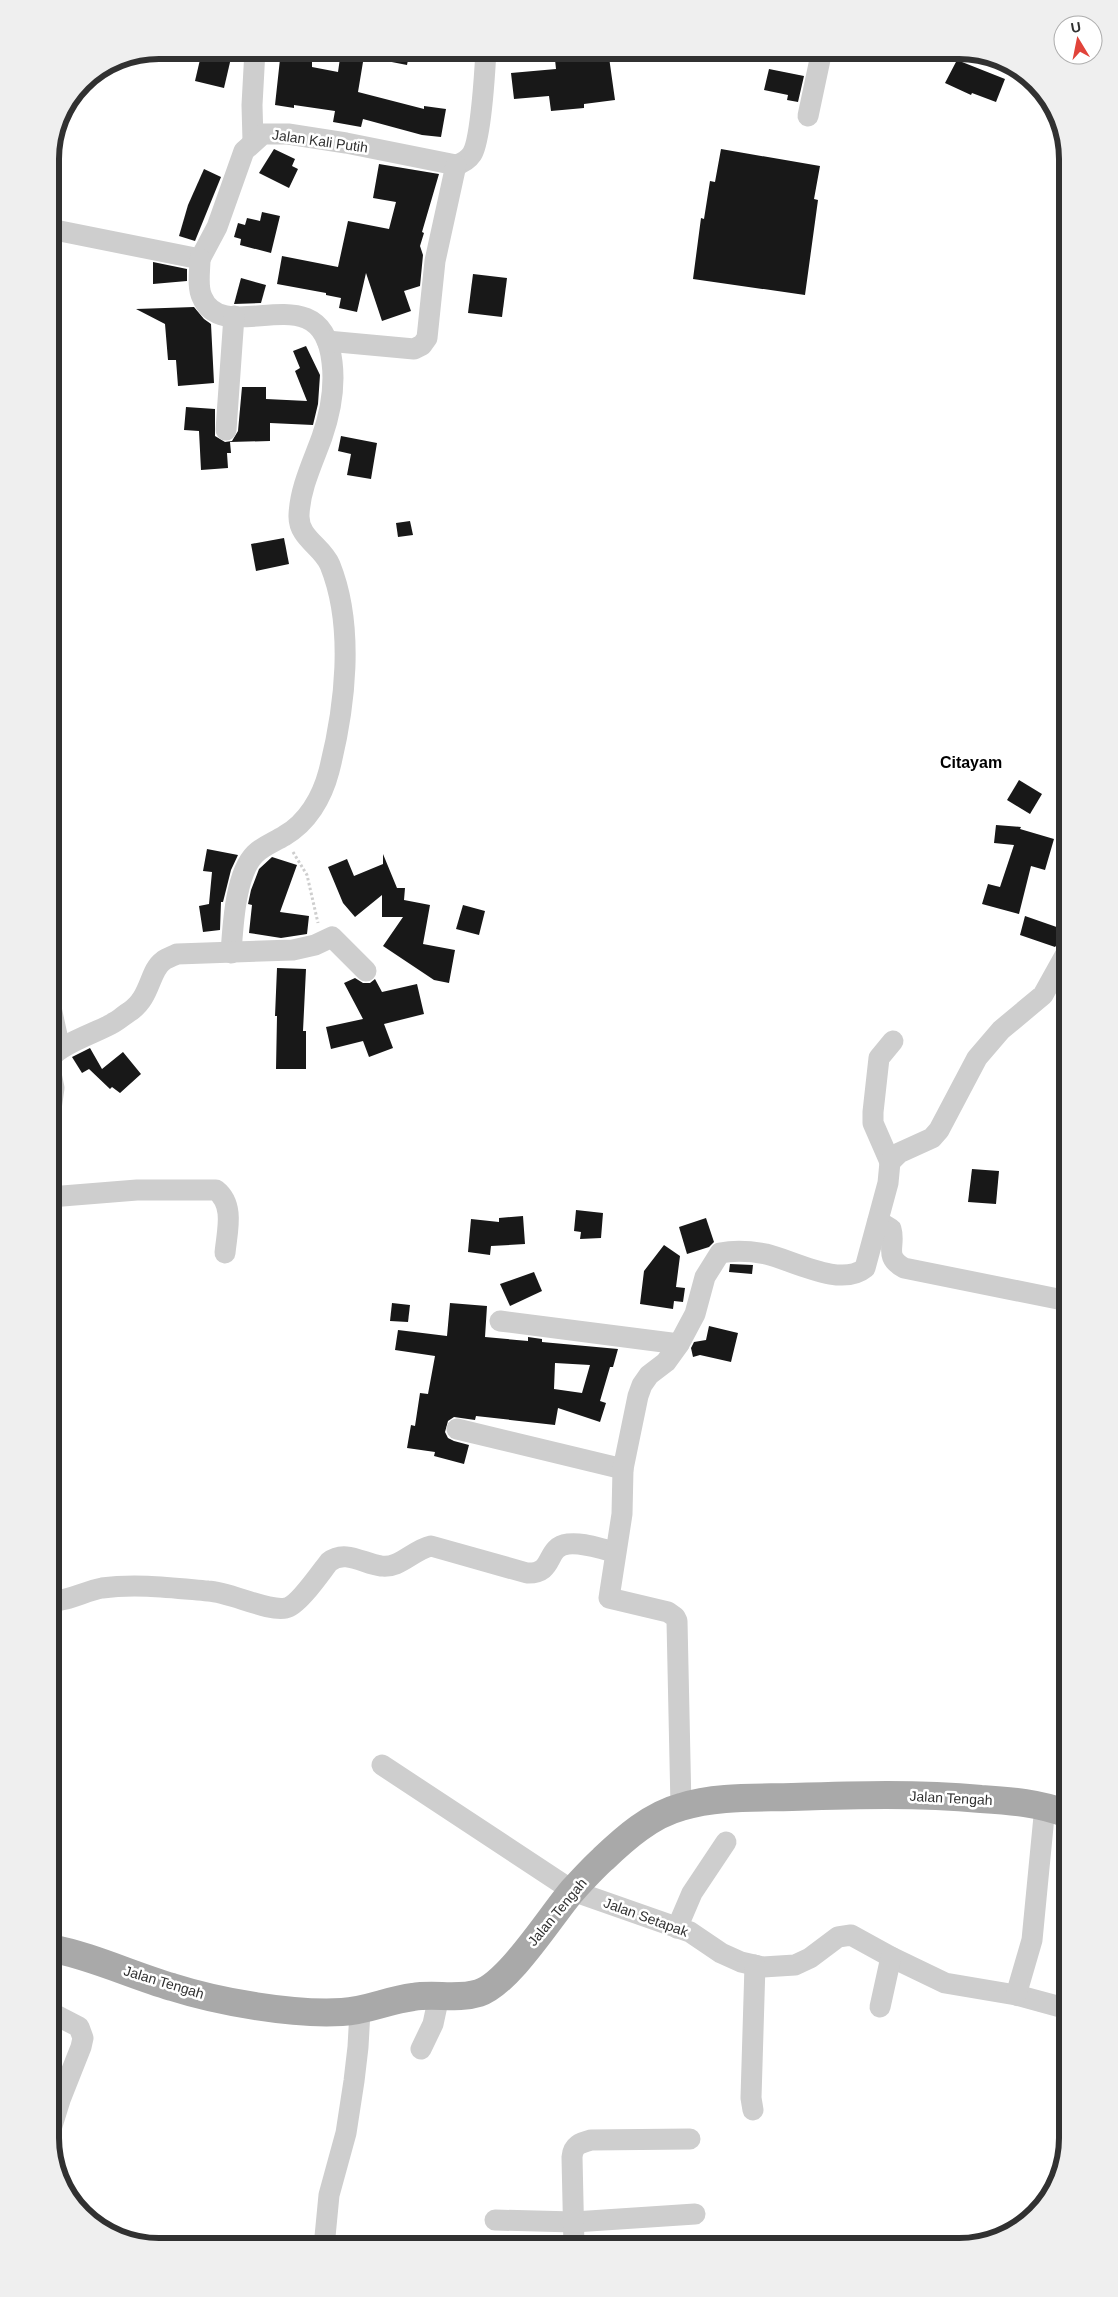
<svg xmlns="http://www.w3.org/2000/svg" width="1118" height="2297" font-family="Helvetica,sans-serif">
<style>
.building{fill:#181818;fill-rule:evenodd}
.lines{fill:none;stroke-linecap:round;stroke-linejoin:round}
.path{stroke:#cecece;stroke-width:3;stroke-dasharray:2.5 2.5;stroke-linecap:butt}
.minor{stroke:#cecece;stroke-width:21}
.major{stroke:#a9a9a9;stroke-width:28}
.labels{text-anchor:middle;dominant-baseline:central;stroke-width:5;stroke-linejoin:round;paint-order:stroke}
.street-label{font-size:14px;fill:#313131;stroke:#fff}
.quarter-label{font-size:16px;font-weight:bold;fill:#000;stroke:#fff}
.rim{fill:none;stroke:#313131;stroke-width:6}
</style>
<rect width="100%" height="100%" fill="#fff"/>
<!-- building -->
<g class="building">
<path d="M281,50H312V67L338,72L340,58L363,62L358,92L424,109V106L446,109L441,137L422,135L363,119L361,127L333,122L335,111L294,105V108L275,105Z"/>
<path d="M366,50H410L407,65L366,57Z"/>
<path d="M554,50H608L615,100L584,104V108L551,111L549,96L514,99L511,73L556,69Z"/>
<path d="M202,51L231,58L224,88L195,81Z"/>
<path d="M957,60L1005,79L996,102L972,93L971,95L945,83Z"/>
<path d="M769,69L804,76L798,102L787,100L788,95L764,90Z"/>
<path d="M274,149L295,159L292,166L298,169L289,188L259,173Z"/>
<path d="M721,149L820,166L814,199L818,200L805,295L693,279L701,218L704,219L710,181L715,182Z"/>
<path d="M379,164L439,174L422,232L424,233L420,246L423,255L420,286L404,291L411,311L382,321L366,273L357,312L339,308L341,298L326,295V293L277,284L282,256L338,267L348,221L389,229L396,202L373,198Z"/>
<path d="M204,169L221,177L195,241L179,236L188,205Z"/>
<path d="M262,212L280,216L271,253L240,245L241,239L234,237L238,223L245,225L247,218L260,221Z"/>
<path d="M153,262L187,269V281L153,284Z"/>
<path d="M473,274L507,278L502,317L468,313Z"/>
<path d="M241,278L266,285L261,303L234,304Z"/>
<path d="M194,307L204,319L211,324L214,383L178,386L176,360H168L165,324L136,309Z"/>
<path d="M306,346L320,375L318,404L313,425L270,423V441L230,442L231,453H227L228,468L201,470L199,431L184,430L186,407L215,409V436L225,442L232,441L238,431L242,387H266V399L307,401L295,371L300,368L293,351Z"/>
<path d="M341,436L377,443L371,479L347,475L351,454L338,451Z"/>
<path d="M410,521L413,535L398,537L396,523Z"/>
<path d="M284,538L289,564L256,571L251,544Z"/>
<path d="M1019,780L1042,794L1030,814L1007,800Z"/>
<path d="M996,825L1021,827L1020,829L1054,839L1045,870L1031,866L1019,914L982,904L988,884L1000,887L1014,845L994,843Z"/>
<path d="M207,849L238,855L231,870L223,902H221L220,930L203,932L199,906L209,904L212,872L203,871Z"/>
<path d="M383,854L397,888H405L404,900L430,905L423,944L455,950L449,983L434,980L383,946L403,917H382V895L355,917L343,903L328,867L347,859L354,876L383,864Z"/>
<path d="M272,857L297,865L280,912L309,916L307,934L281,938L249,933L252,905L248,904L251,890L259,869Z"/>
<path d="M463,905L485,911L479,935L456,929Z"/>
<path d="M1025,916L1068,931V938L1061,940L1055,947L1020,935Z"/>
<path d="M277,968L306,969L303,1031H306V1069H276L277,1016H275Z"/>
<path d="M355,978L363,983H370L375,979L382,992L417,984L424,1014L384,1024L393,1048L369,1057L363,1041L331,1049L326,1027L363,1019L344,983Z"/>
<path d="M90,1048L102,1069L123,1052L141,1074L120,1093L112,1087L110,1089L89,1069L82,1073L72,1057Z"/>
<path d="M972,1169L999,1171L996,1204L968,1202Z"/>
<path d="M576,1210L603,1213L601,1238L580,1239L581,1232L574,1231Z"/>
<path d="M523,1216L525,1244L491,1246L490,1255L468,1252L471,1219L499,1222V1218Z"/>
<path d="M706,1218L714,1242L709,1247L687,1254L679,1227Z"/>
<path d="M664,1245L680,1256L676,1287L685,1288L683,1302L674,1301L673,1309L640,1304L644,1271Z"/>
<path d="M730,1264L753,1265L752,1274L729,1272Z"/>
<path d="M534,1272L542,1291L510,1306L500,1284Z"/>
<path d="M392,1303L410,1305L408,1322L390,1321Z"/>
<path d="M450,1303L487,1306L485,1337L528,1341V1337L542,1339V1342L618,1349L613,1367H610L600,1401L606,1403L600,1422L558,1408L555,1425L476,1416L475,1420L454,1417L448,1421L445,1432L448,1438L454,1441L469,1445L464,1464L434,1456L435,1452L407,1448L411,1425L415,1426L420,1393L428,1394L435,1356L395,1350L398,1330L447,1336ZM555,1363L590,1365L582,1393L554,1389Z"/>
<path d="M709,1326L738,1333L731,1362L700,1355L693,1357L691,1348L694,1342L706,1340Z"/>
</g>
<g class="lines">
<!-- path -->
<path class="path" d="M293,852L307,875L318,923"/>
<!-- minor -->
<g class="minor">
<path d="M808,116L822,50"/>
<path d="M253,141L252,105L255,50"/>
<path d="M50,229L200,259L217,227L244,151L263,134H288L346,143L456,165C463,163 468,160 472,154C481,140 485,69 486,50"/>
<path d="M200,259C200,270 197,287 202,297C224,350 322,270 332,362C335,386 330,414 322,437C313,462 300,488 299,515C298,538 322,546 330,565C355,627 345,708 329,771C322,798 307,823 284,836C274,842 263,846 255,854C235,874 233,926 231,953"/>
<path d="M327,341L414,349L422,345L427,338L435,261L456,165"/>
<path d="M226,430L234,316"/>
<path d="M50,1003L60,1049"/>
<path d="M50,1060C56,1045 99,1032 113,1023C119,1020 124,1015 129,1012C151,998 149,971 163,961C167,958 173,956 177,954L293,950L315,945L332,937L366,971"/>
<path d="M50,1116L54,1088L50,1069"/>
<path d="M890,1162L873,1123V1112L879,1058L893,1041"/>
<path d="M50,1197L137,1190H216C235,1205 227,1231 225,1253"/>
<path d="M878,1221L891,1229C896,1246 883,1256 904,1268L1063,1300"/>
<path d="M500,1321L679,1344"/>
<path d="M457,1429L623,1469"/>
<path d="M50,1601C67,1602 85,1591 102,1588C136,1583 174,1588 208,1591C230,1592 268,1612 286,1608C298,1606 321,1572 329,1562C345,1549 364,1564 381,1566C399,1569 413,1550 431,1546L527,1573C556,1574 544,1547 568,1544C583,1542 600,1549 615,1552"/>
<path d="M382,1765L573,1891L690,1932L721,1953L741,1962L763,1967L795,1965L810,1958L838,1937L851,1935L891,1957L945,1983L1016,1995L1068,2009"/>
<path d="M681,1807L677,1621L675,1617L668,1612L609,1598L622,1514L623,1469L638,1396L642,1385L649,1375L666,1362L679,1344L695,1314L705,1277L720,1253C736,1250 750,1251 766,1254C792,1260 841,1288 865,1268L888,1183L890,1162L899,1153L932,1138L939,1130L977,1058L1001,1030L1043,995L1068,950"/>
<path d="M677,1928L692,1893L726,1842"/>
<path d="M1016,1995L1032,1940L1045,1806"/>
<path d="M880,2007L891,1957"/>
<path d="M421,2049L433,2024L439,1996"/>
<path d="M753,2110L751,2098L755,1965"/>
<path d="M50,2132L60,2100L81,2047L83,2038L79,2027L50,2012"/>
<path d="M495,2220L574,2222L695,2214"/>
<path d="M324,2247L329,2195L346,2133L354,2081L358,2047L360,2011"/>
<path d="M574,2247L572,2157C573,2145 580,2143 591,2140L690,2139"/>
</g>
<!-- major -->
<path class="major" d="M50,1948C92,1956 131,1975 172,1987C219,2002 293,2015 342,2012C367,2011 388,2000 413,1997C435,1993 457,2000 479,1993C509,1983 550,1917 572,1891C582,1880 592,1869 603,1859C625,1838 651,1815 681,1807C716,1796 755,1798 792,1797C855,1795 918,1793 981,1799C1013,1801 1038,1803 1068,1814"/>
</g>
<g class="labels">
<!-- street labels -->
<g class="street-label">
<text transform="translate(320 141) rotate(8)">Jalan Kali Putih</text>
<text transform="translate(951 1798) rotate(3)">Jalan Tengah</text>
<text transform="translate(557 1912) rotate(-50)">Jalan Tengah</text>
<text transform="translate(646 1917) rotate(20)">Jalan Setapak</text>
<text transform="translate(164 1982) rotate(17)">Jalan Tengah</text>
</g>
<!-- quarter labels -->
<g class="quarter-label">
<text x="971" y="762">Citayam</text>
</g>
</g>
<!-- crop -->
<path d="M0 0H1118V2297H0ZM159 59H959A100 100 0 0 1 1059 159V2138A100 100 0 0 1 959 2238H159A100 100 0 0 1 59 2138V159A100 100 0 0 1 159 59Z" fill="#efefef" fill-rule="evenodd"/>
<path class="rim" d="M159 59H959A100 100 0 0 1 1059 159V2138A100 100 0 0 1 959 2238H159A100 100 0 0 1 59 2138V159A100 100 0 0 1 159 59Z"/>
<!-- north arrow -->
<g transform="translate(1078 40) rotate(350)"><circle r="24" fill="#ffffff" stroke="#adadad"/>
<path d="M0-4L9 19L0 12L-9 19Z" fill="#e1433a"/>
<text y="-8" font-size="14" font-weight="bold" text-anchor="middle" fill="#313131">U</text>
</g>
</svg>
